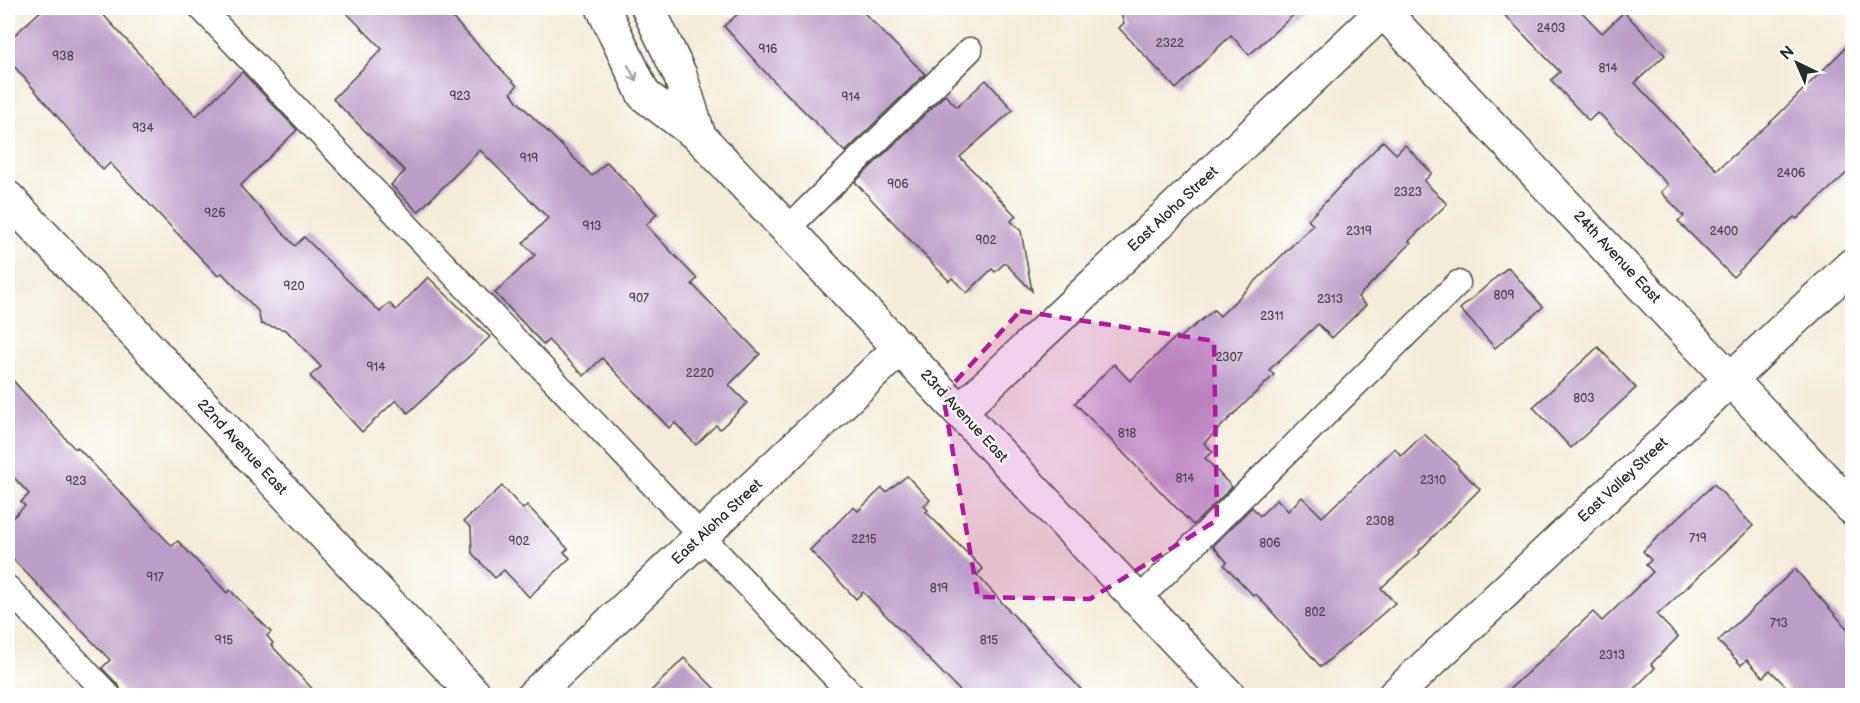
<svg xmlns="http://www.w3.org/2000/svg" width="1860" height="703" font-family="'Balsamiq Sans',sans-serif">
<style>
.building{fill:#bb9dc7}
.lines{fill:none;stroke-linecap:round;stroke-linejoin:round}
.service-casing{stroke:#494845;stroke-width:27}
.minor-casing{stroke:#494845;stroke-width:36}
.tertiary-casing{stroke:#494845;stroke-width:36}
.primary-casing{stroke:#494845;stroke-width:36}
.service{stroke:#fff;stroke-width:24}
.minor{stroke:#fff;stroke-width:33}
.tertiary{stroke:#fff;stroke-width:33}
.primary{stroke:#fff;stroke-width:33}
.oneway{stroke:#a0a0a0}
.marked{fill:#b5179e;fill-opacity:0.2;stroke:#b5179e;stroke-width:4.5;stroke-dasharray:12 8;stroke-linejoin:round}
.labels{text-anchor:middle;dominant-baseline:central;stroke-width:4.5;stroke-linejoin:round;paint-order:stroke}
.number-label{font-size:12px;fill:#4f4852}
.street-label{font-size:15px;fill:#2b2b2b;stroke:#fff}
</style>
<rect width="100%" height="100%" fill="#fff"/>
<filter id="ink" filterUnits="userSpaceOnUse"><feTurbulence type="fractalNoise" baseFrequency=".0167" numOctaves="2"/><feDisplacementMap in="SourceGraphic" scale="12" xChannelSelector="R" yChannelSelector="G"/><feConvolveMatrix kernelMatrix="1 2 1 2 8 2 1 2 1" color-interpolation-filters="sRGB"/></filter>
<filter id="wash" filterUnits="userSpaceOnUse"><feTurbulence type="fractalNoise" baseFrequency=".008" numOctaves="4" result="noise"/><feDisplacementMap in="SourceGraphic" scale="24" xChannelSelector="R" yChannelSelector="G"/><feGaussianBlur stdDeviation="1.35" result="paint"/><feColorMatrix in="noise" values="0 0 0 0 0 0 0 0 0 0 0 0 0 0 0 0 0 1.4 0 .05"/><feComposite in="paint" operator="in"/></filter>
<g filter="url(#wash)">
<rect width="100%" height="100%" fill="#f3ecd8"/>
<g id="blocks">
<!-- building -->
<g class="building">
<path d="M44,8H97L196,116L242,72L297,130L240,186L295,246L304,237L380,312L389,303L396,310L428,277L490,337L408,413L396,400L362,432L310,376L321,367L286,330L261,324L258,311L222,273L218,276L110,163L103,170L8,59V41Z"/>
<path d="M342,8H443L517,86L511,92L517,101L592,176L607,162L657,214L646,225L697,279L692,284L760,354L729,385L747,403L720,429L716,425L696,445L675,423L669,428L602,358L584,376L548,340L544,345L495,293L535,255L523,243L548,218L480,150L418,212L391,185L405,171L333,99L382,49Z"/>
<path d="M745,8H859L925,74L845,152L765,72L724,26Z"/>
<path d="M1119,8H1301L1249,55L1231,35L1176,89L1119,28L1124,23Z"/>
<path d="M1498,8H1578L1602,33L1624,12L1665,55L1635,83L1717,170L1775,118L1852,41V168L1797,219L1794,217L1733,277L1678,221L1684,216L1661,192L1668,185L1601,115L1597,113L1589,121L1551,80L1560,72Z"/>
<path d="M986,80L1013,110L960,157L1016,216L1011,221L1021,231L1032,291L1005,263L995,272L992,269L967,293L952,278L949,281L855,182L945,95L957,107Z"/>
<path d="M1383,141L1396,154L1405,145L1432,173L1424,181L1447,204L1409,241L1411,243L1358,297L1366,305L1332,338L1318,324L1269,370L1274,375L1204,443L1213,452L1205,458L1232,487L1193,525L1075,403L1114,364L1130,381L1177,336L1179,338L1214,310L1220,316L1313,225L1308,220Z"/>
<path d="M1508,267L1543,307L1495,348L1460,309Z"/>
<path d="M1598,347L1636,388L1571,448L1533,407Z"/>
<path d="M8,375L75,449L77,447L172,546L178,541L227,593L230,590L271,632L267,636L273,643L271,645L319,696H123L119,686L102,668L110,660L8,554V522L25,506L21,502L29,494L8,471Z"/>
<path d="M1424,434L1458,465V468L1480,489L1419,551L1420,553L1381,588L1395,603L1321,667L1256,594L1254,596L1224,565L1227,562L1213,546L1252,507L1260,516L1277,499L1288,511L1302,497L1322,517L1395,448L1401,456Z"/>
<path d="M907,476L930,500L924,506L928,510L926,512L983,569L977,575L1087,696H965L863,592L856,599L810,550L853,507L858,511L882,488L886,492Z"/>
<path d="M1714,484L1753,526L1657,615L1678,637L1651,664L1655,668L1627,696H1502L1593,612L1602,621L1653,572L1646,565L1651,560L1643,551Z"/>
<path d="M502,486L523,509L527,505L568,549L564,552L570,558L529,597L504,570L495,578L472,553L471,528L464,521Z"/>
<path d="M1795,569L1852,634V696H1795L1770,670L1763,677L1747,660L1741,665L1718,641Z"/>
<path d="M684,658L722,696H646Z"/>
</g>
</g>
</g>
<g filter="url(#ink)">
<use href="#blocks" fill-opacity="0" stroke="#494845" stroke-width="1.5"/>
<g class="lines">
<!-- service casing -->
<g class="service-casing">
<g id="service">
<path d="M201,8L853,696"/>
<path d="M787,229L970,50"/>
<path d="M8,588L109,696"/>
<path d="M1138,600L1458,283"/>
</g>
</g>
<!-- minor casing -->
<g class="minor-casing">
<g id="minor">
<path d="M1380,8L1852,508"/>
<path d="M8,198L476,696"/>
<path d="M960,411L1386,8"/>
<path d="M1394,696L1852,265"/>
</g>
</g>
<!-- tertiary casing -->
<g class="tertiary-casing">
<path id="tertiary" d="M533,696L900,348"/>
</g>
<!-- primary casing -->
<g class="primary-casing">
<g id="primary">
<path d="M603,8L644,95L699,136L1229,696"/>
<path d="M648,8L680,75L699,136"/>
</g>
</g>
<!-- service -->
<use href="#service" class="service"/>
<!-- minor -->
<use href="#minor" class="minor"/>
<!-- tertiary -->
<use href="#tertiary" class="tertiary"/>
<!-- primary -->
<use href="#primary" class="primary"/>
</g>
<!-- one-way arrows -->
<defs><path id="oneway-shaft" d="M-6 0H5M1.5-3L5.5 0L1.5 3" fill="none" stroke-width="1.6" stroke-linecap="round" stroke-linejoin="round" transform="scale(1.5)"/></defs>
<use class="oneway" href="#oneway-shaft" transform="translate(632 73) rotate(63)"/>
</g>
<!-- marked area -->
<path class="marked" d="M1020,311L1214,341L1217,520L1090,599L978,597L943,395Z"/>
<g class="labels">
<!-- number labels -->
<g class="number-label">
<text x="1551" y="28">2403</text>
<text x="1170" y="43">2322</text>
<text x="768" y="49">916</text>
<text x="63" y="56">938</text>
<text x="1608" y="68">814</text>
<text x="460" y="96">923</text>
<text x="851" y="97">914</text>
<text x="143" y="128">934</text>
<text x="529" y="158">919</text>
<text x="1791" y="173">2406</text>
<text x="898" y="184">906</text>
<text x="1408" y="192">2323</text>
<text x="215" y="213">926</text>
<text x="592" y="226">913</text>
<text x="1359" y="231">2319</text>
<text x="1724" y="231">2400</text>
<text x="986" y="240">902</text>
<text x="294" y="286">920</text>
<text x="1504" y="295">809</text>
<text x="639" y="298">907</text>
<text x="1330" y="299">2313</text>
<text x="1272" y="316">2311</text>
<text x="1229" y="357">2307</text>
<text x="376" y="367">914</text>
<text x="700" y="373">2220</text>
<text x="1584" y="398">803</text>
<text x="1127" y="433">818</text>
<text x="1185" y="478">814</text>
<text x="1433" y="480">2310</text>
<text x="76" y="481">923</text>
<text x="1380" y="521">2308</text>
<text x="1698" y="538">719</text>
<text x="864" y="539">2215</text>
<text x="519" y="541">902</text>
<text x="1270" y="543">806</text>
<text x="155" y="577">917</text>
<text x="939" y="588">819</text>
<text x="1315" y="612">802</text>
<text x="1779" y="623">713</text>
<text x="224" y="640">915</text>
<text x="989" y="640">815</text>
<text x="1612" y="655">2313</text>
</g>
<!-- street labels -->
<g class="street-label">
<text transform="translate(1173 209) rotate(-43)">East Aloha Street</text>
<text transform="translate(1617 257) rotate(47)">24th Avenue East</text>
<text transform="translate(964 416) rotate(47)">23rd Avenue East</text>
<text transform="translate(242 447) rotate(47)">22nd Avenue East</text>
<text transform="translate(1623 480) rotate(-43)">East Valley Street</text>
<text transform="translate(717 522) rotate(-43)">East Aloha Street</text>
</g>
</g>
<!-- margin -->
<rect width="1860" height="703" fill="none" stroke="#fff" stroke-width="30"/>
<!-- north arrow -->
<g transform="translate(1797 63) rotate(316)" stroke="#ffffff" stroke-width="4.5" paint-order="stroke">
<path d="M0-4.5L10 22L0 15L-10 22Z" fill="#2b2b2b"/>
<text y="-9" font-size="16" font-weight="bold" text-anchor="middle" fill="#2b2b2b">N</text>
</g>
</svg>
